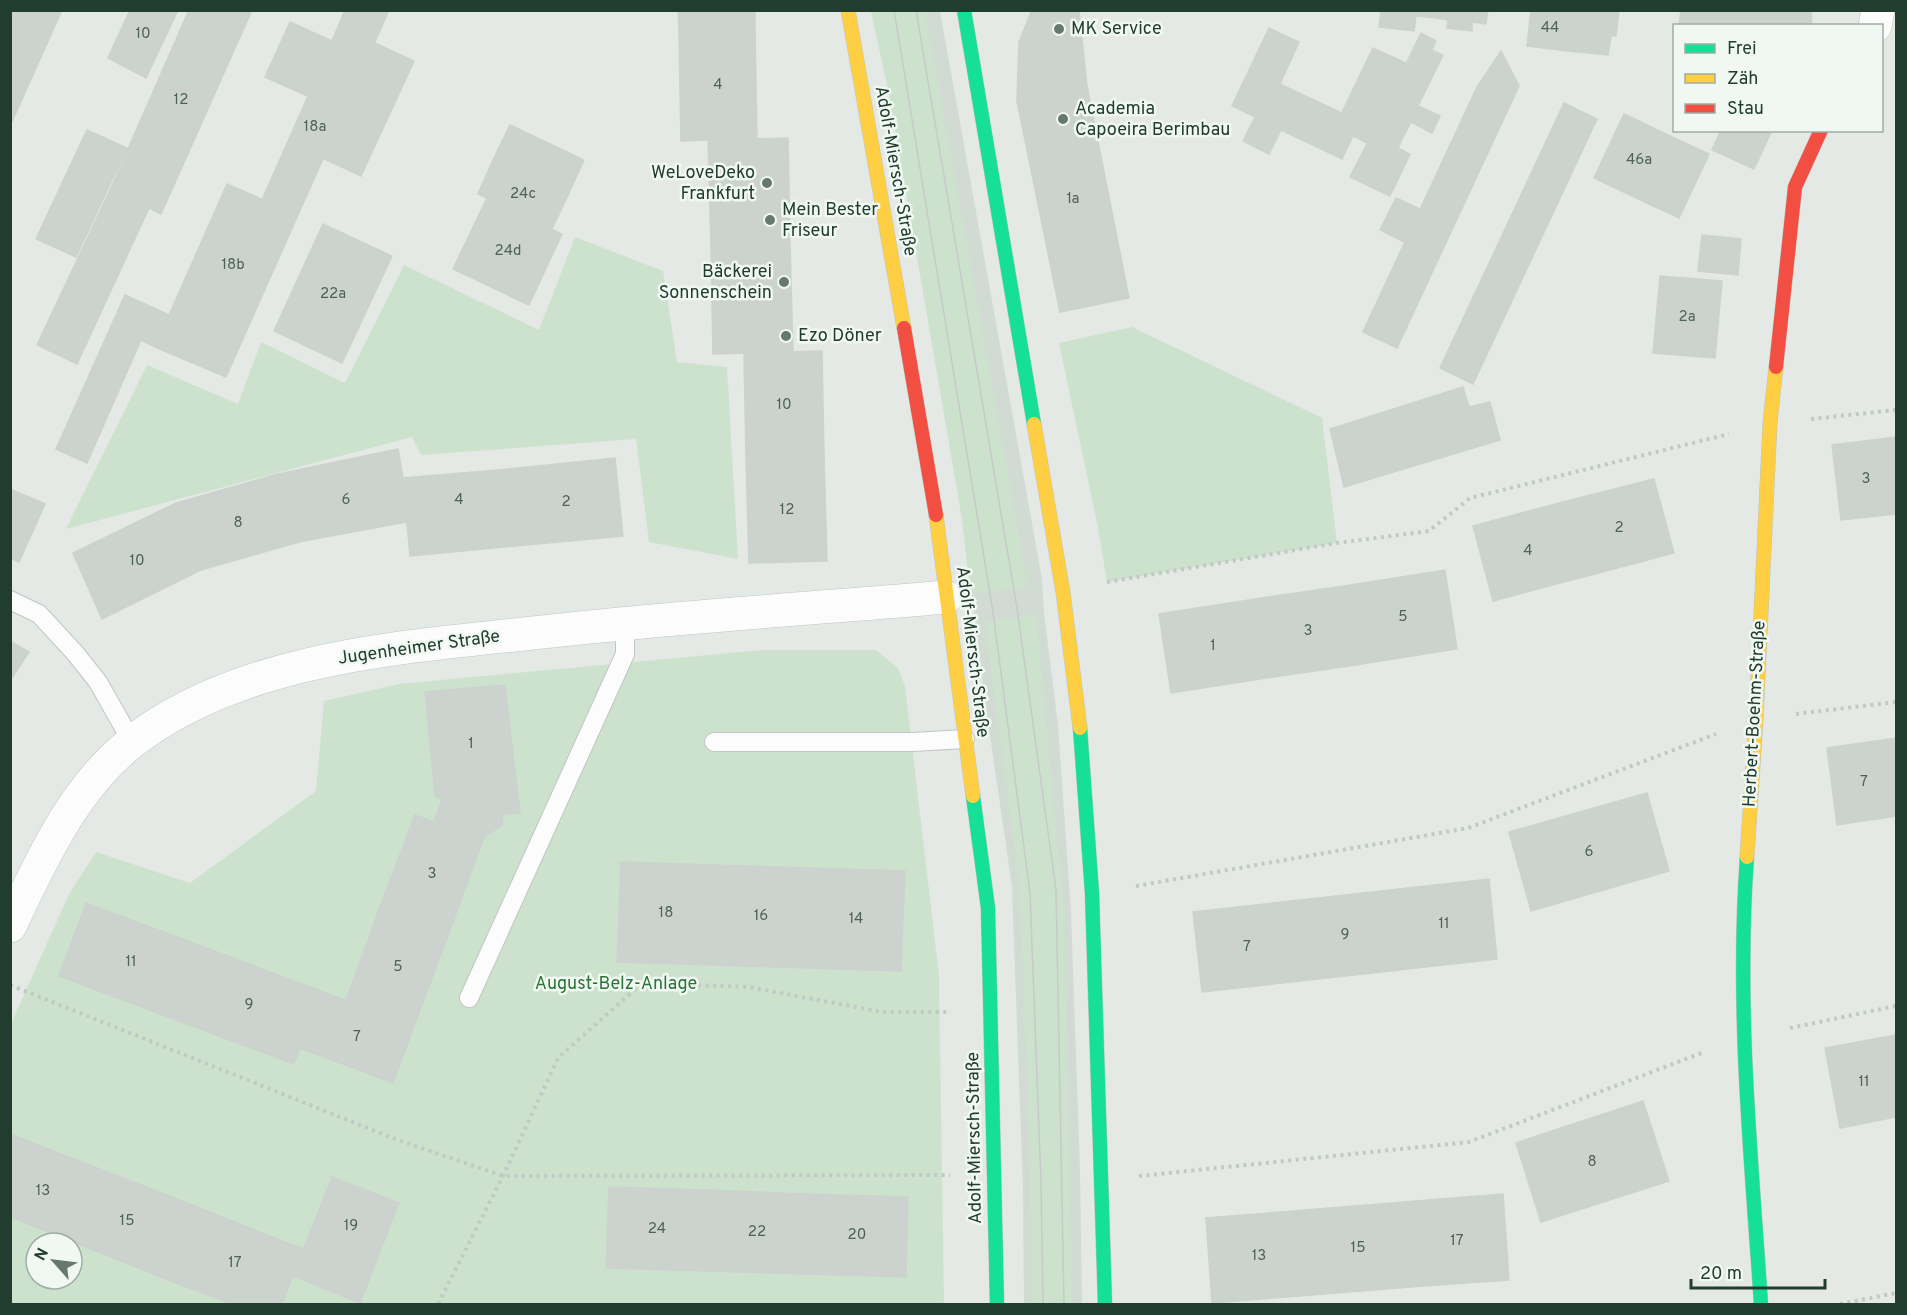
<svg xmlns="http://www.w3.org/2000/svg" width="1907" height="1315" font-family="Overpass,sans-serif">
<style>
.built{fill:#d1dbd4}
.green{fill:#cce2cd;fill-rule:evenodd}
.building{fill:#ccd2ce;stroke:#ccd2ce;stroke-width:1.5}
.lines{fill:none;stroke-linecap:round;stroke-linejoin:round}
.lane-casing{stroke:#c1c6c2;stroke-width:20}
.street-casing{stroke:#c1c6c2;stroke-width:34}
.fast-casing{stroke:#bdc5c1;stroke-width:15}
.slow-casing{stroke:#bdc5c1;stroke-width:15}
.jam-casing{stroke:#bdc5c1;stroke-width:15}
.path{stroke:#c1c9c4;stroke-width:4;stroke-dasharray:3 4.5;stroke-linecap:butt}
.lane{stroke:#fbfcfb;stroke-width:18}
.street{stroke:#fbfcfb;stroke-width:33}
.fast{stroke:#16e098;stroke-width:14}
.slow{stroke:#ffcf43;stroke-width:14}
.jam{stroke:#f24e42;stroke-width:14}
.tram{stroke:#c6cac8;stroke-width:1.5}
.poi-dot{fill:#65796f;stroke:#f1f8f3;stroke-width:2}
.labels{text-anchor:middle;dominant-baseline:central;stroke-width:5;stroke-linejoin:round;paint-order:stroke}
.number-label{font-size:15px;fill:#4d6358}
.poi-label{font-size:18px;fill:#213d2f;stroke:#f1f8f3;text-anchor:start}
.street-label{font-size:18px;fill:#213d2f;stroke:#f1f8f3}
.park-label{font-size:18px;fill:#2a7435;stroke:#f1f8f3}
</style>
<rect width="100%" height="100%" fill="#e4e9e5"/>
<!-- built -->
<path class="built" d="M871,11H940L1042,579L1044,613L1058,725L1071,912L1080,1169L1082,1304H1024L1023,1190L1012,887L985,701L962,518L889,93Z"/>
<!-- green -->
<g class="green">
<path d="M871,11H925L1028,587L970,594L962,518L889,93Z"/>
<path d="M575,237L663,271L677,362L727,367L738,559L649,542L636,439L421,455L412,437L66,529L147,365L238,404L261,342L345,383L404,265L539,330Z"/>
<path d="M1132,327L1322,418L1337,543L1107,582L1098,528L1059,343Z"/>
<path d="M1036,614L1064,913L1072,1304H1032L1029,1131L1020,889L985,622Z"/>
<path d="M762,650H876L898,668L905,686L939,975L944,1304H11L10,1026L69,894L96,852L190,883L316,791L324,701L399,684ZM36,1243H72V1279H36Z"/>
</g>
<!-- building -->
<g class="building">
<path d="M10,10H62L10,126Z"/>
<path d="M130,10H178L146,78L108,58Z"/>
<path d="M189,10H252L161,214L149,208L77,364L37,345L110,190Z"/>
<path d="M345,10H389L298,215L262,200L308,96L265,77L290,22L332,41Z"/>
<path d="M678,10H755V30L679,32Z"/>
<path d="M1032,10H1079L1087,86L1032,74L1036,97L1017,101L1019,42Z"/>
<path d="M1381,10H1437L1436,18L1416,16L1414,31L1379,27Z"/>
<path d="M1437,10H1488L1486,24L1472,22V31L1447,28L1448,20L1436,18Z"/>
<path d="M1531,10H1573L1568,51L1527,46Z"/>
<path d="M1573,10H1619L1616,36H1611L1608,55L1568,51Z"/>
<path d="M1681,10H1733L1730,26H1679Z"/>
<path d="M1733,10H1811L1812,26H1730Z"/>
<path d="M1269,28L1299,42L1280,84L1316,101L1298,138L1281,130L1269,154L1243,141L1255,117L1232,106Z"/>
<path d="M755,30L757,138L681,141L679,32Z"/>
<path d="M1421,33L1436,41L1432,50L1443,55L1418,106L1440,116L1432,133L1411,122L1403,137L1377,124Z"/>
<path d="M375,43L414,61L361,176L322,158Z"/>
<path d="M1373,48L1406,63L1367,143L1335,127Z"/>
<path d="M1501,51L1519,86L1397,348L1363,332L1477,87Z"/>
<path d="M1032,74L1087,86L1129,298L1060,312L1017,101L1036,97Z"/>
<path d="M1316,101L1342,113L1335,127L1353,136L1342,159L1298,138Z"/>
<path d="M1564,103L1597,119L1473,384L1440,368Z"/>
<path d="M1624,114L1683,142L1653,206L1594,178Z"/>
<path d="M1377,124L1403,137L1398,148L1410,154L1390,196L1350,177Z"/>
<path d="M510,125L584,160L568,195L493,160Z"/>
<path d="M87,130L127,148L76,257L36,239Z"/>
<path d="M1721,130H1772L1754,169L1712,150Z"/>
<path d="M788,138L790,244L711,247L708,140Z"/>
<path d="M1683,142L1709,154L1679,218L1653,206Z"/>
<path d="M493,160L568,195L552,229L478,194Z"/>
<path d="M227,184L298,215L226,377L155,347Z"/>
<path d="M487,198L562,234L529,305L453,269Z"/>
<path d="M1396,198L1420,209L1404,242L1380,230Z"/>
<path d="M323,224L392,256L342,363L274,331Z"/>
<path d="M1702,235L1741,239L1738,275L1698,271Z"/>
<path d="M790,244L793,352L713,354L711,247Z"/>
<path d="M1660,276L1722,281L1715,358L1653,353Z"/>
<path d="M125,295L169,315L155,347L141,340L87,463L56,449Z"/>
<path d="M822,351L824,456L746,458L744,353Z"/>
<path d="M1463,387L1469,407L1490,402L1500,440L1344,487L1330,429Z"/>
<path d="M1896,437V514L1841,520L1832,445Z"/>
<path d="M398,449L403,478L407,522L299,542L278,474Z"/>
<path d="M824,456L827,561L749,563L746,458Z"/>
<path d="M615,458L623,536L516,546L509,469Z"/>
<path d="M509,469L516,546L410,556L403,478Z"/>
<path d="M278,474L299,542L201,570L176,503Z"/>
<path d="M1654,479L1674,553L1583,577L1563,502Z"/>
<path d="M10,489L45,504L19,562L10,558Z"/>
<path d="M1563,502L1583,577L1493,601L1473,526Z"/>
<path d="M176,503L201,570L102,619L73,553Z"/>
<path d="M1445,570L1457,649L1362,664L1350,585Z"/>
<path d="M1350,585L1362,664L1266,678L1255,599Z"/>
<path d="M1255,599L1266,678L1171,693L1159,614Z"/>
<path d="M10,641L29,652L10,681Z"/>
<path d="M505,685L520,813L503,814L502,825L486,836L483,840L434,822L442,799L435,796L425,692Z"/>
<path d="M1896,738V816L1837,825L1827,748Z"/>
<path d="M1647,793L1669,871L1531,911L1509,832Z"/>
<path d="M415,815L483,840L449,933L380,907Z"/>
<path d="M621,862L715,865L712,965L617,962Z"/>
<path d="M715,865L810,868L807,968L712,965Z"/>
<path d="M810,868L905,871L901,971L807,968Z"/>
<path d="M1489,879L1497,959L1399,970L1390,890Z"/>
<path d="M1390,890L1399,970L1300,981L1291,901Z"/>
<path d="M1291,901L1300,981L1202,992L1193,912Z"/>
<path d="M86,903L204,947L176,1020L59,976Z"/>
<path d="M380,907L449,933L414,1026L346,1000Z"/>
<path d="M204,947L321,991L294,1064L176,1020Z"/>
<path d="M321,991L414,1026L393,1083L300,1048Z"/>
<path d="M1896,1035V1117L1840,1128L1825,1048Z"/>
<path d="M1643,1101L1669,1181L1541,1222L1516,1143Z"/>
<path d="M10,1134L87,1164L58,1236L10,1217Z"/>
<path d="M87,1164L195,1206L166,1279L58,1236Z"/>
<path d="M332,1177L399,1203L360,1303L293,1276Z"/>
<path d="M609,1187L708,1190L706,1271L606,1268Z"/>
<path d="M708,1190L808,1194L806,1274L706,1271Z"/>
<path d="M808,1194L908,1197L906,1277L806,1274Z"/>
<path d="M1503,1194L1509,1280L1410,1287L1404,1202Z"/>
<path d="M1404,1202L1410,1287L1312,1295L1305,1210Z"/>
<path d="M195,1206L303,1249L282,1304H231L166,1279Z"/>
<path d="M1305,1210L1312,1295L1212,1303L1206,1218Z"/>
</g>
<g class="lines">
<!-- lane casing -->
<g class="lane-casing">
<g id="lane">
<path d="M10,600L39,614L75,653L98,682L132,742"/>
<path d="M714,742H913L965,739"/>
<path d="M469,998L625,654V622"/>
</g>
</g>
<!-- street casing -->
<g class="street-casing">
<g id="street">
<path d="M1875,26L1878,10"/>
<path d="M10,926C41,861 74,787 132,742C239,658 402,647 533,633C670,617 808,609 946,597"/>
</g>
</g>
<!-- fast casing -->
<g class="fast-casing">
<g id="fast">
<path d="M964,10L1034,424"/>
<path d="M1080,728L1092,893L1105,1304"/>
<path d="M973,796L988,908L997,1304"/>
<path d="M1747,857C1736,1006 1751,1155 1761,1304"/>
</g>
</g>
<!-- slow casing -->
<g class="slow-casing">
<g id="slow">
<path d="M848,10L904,328"/>
<path d="M1034,424L1063,592L1080,728"/>
<path d="M936,515L973,796"/>
<path d="M1747,857L1756,719L1770,423L1776,367"/>
</g>
</g>
<!-- jam casing -->
<g class="jam-casing">
<g id="jam">
<path d="M904,328L936,515"/>
<path d="M1776,367L1795,187L1821,130"/>
</g>
</g>
<!-- path -->
<g class="path">
<path d="M1811,419L1896,410"/>
<path d="M1107,582L1337,543L1429,531L1470,498L1729,434"/>
<path d="M1796,714L1896,702"/>
<path d="M1136,886L1468,828L1716,734"/>
<path d="M10,985L395,1139L503,1176L950,1175"/>
<path d="M1790,1028L1896,1006"/>
<path d="M1139,1176L1469,1142L1704,1052"/>
<path d="M438,1304L503,1176L558,1058L642,983L749,987L882,1012H951"/>
<path d="M1840,1304L1896,1293"/>
</g>
<!-- lane -->
<use href="#lane" class="lane"/>
<!-- street -->
<use href="#street" class="street"/>
<!-- fast -->
<use href="#fast" class="fast"/>
<!-- slow -->
<use href="#slow" class="slow"/>
<!-- jam -->
<use href="#jam" class="jam"/>
<!-- tram -->
<g class="tram">
<path d="M894,10L993,612L1030,893L1041,1182L1043,1304"/>
<path d="M916,10L1017,608L1056,890L1064,1304"/>
</g>
</g>
<!-- markers -->
<g class="poi-dot">
<circle cx="1059" cy="29" r="6"/>
<circle cx="1063" cy="119" r="6"/>
<circle cx="767" cy="183" r="6"/>
<circle cx="770" cy="220" r="6"/>
<circle cx="784" cy="282" r="6"/>
<circle cx="786" cy="336" r="6"/>
</g>
<g class="labels">
<!-- number labels -->
<g class="number-label">
<text x="1550" y="28">44</text>
<text x="143" y="34">10</text>
<text x="718" y="85">4</text>
<text x="181" y="100">12</text>
<text x="315" y="127">18a</text>
<text x="1639" y="160">46a</text>
<text x="523" y="194">24c</text>
<text x="1073" y="199">1a</text>
<text x="508" y="251">24d</text>
<text x="233" y="265">18b</text>
<text x="333" y="294">22a</text>
<text x="1687" y="317">2a</text>
<text x="784" y="405">10</text>
<text x="1866" y="479">3</text>
<text x="346" y="500">6</text>
<text x="459" y="500">4</text>
<text x="566" y="502">2</text>
<text x="787" y="510">12</text>
<text x="238" y="523">8</text>
<text x="1619" y="528">2</text>
<text x="1528" y="551">4</text>
<text x="137" y="561">10</text>
<text x="1403" y="617">5</text>
<text x="1308" y="631">3</text>
<text x="1213" y="646">1</text>
<text x="471" y="744">1</text>
<text x="1864" y="782">7</text>
<text x="1589" y="852">6</text>
<text x="432" y="874">3</text>
<text x="666" y="913">18</text>
<text x="761" y="916">16</text>
<text x="856" y="919">14</text>
<text x="1444" y="924">11</text>
<text x="1345" y="935">9</text>
<text x="1247" y="947">7</text>
<text x="131" y="962">11</text>
<text x="398" y="967">5</text>
<text x="249" y="1005">9</text>
<text x="357" y="1037">7</text>
<text x="1864" y="1082">11</text>
<text x="1592" y="1162">8</text>
<text x="43" y="1191">13</text>
<text x="127" y="1221">15</text>
<text x="351" y="1226">19</text>
<text x="657" y="1229">24</text>
<text x="757" y="1232">22</text>
<text x="857" y="1235">20</text>
<text x="1457" y="1241">17</text>
<text x="1358" y="1248">15</text>
<text x="1259" y="1256">13</text>
<text x="235" y="1263">17</text>
</g>
<!-- poi labels -->
<g class="poi-label">
<text x="1071" y="29">MK Service</text>
<text x="1075" y="109">Academia<tspan x="1075" dy="21">Capoeira Berimbau</tspan></text>
<text x="755" y="173" text-anchor="end">WeLoveDeko<tspan x="755" dy="21">Frankfurt</tspan></text>
<text x="782" y="210">Mein Bester<tspan x="782" dy="21">Friseur</tspan></text>
<text x="772" y="272" text-anchor="end">Bäckerei<tspan x="772" dy="21">Sonnenschein</tspan></text>
<text x="798" y="336">Ezo Döner</text>
</g>
<!-- street labels -->
<g class="street-label">
<text transform="translate(895 171) rotate(80)">Adolf-Miersch-Straße</text>
<text transform="translate(419 648) rotate(-8)">Jugenheimer Straße</text>
<text transform="translate(972 652) rotate(83)">Adolf-Miersch-Straße</text>
<text transform="translate(1755 714) rotate(-87)">Herbert-Boehm-Straße</text>
<text transform="translate(975 1138) rotate(-91)">Adolf-Miersch-Straße</text>
</g>
<!-- park labels -->
<g class="park-label">
<text x="616" y="984">August-Belz-Anlage</text>
</g>
</g>
<!-- border -->
<rect width="1907" height="1315" fill="none" stroke="#213d2f" stroke-width="24"/>
<!-- legend -->
<rect x="1673" y="24" width="210" height="108" fill="#f1f8f3" stroke="#9eada5" stroke-width="1.5"/>
<rect x="1685" y="44" width="30" height="9" fill="#16e098" stroke="#9eada5" stroke-width="1.5"/>
<text x="1727" y="54" font-size="18" fill="#213d2f">Frei</text>
<rect x="1685" y="74" width="30" height="9" fill="#ffcf43" stroke="#9eada5" stroke-width="1.5"/>
<text x="1727" y="84" font-size="18" fill="#213d2f">Zäh</text>
<rect x="1685" y="104" width="30" height="9" fill="#f24e42" stroke="#9eada5" stroke-width="1.5"/>
<text x="1727" y="114" font-size="18" fill="#213d2f">Stau</text>
<!-- north arrow -->
<g transform="translate(54 1261) rotate(298)"><circle r="28" fill="#f1f8f3" stroke="#9eada5" stroke-width="1.5"/>
<path d="M0-4.5L10 22L0 15L-10 22Z" fill="#65796f"/>
<text y="-9" font-size="16" font-weight="bold" text-anchor="middle" fill="#213d2f">N</text>
</g>
<!-- scale -->
<path d="M1691 1279v9h134v-9" fill="none" stroke="#213d2f" stroke-width="3"/>
<text x="1700" y="1279" font-size="18" fill="#213d2f" stroke="#f1f8f3" stroke-width="4.5" paint-order="stroke">20 m</text>
</svg>
